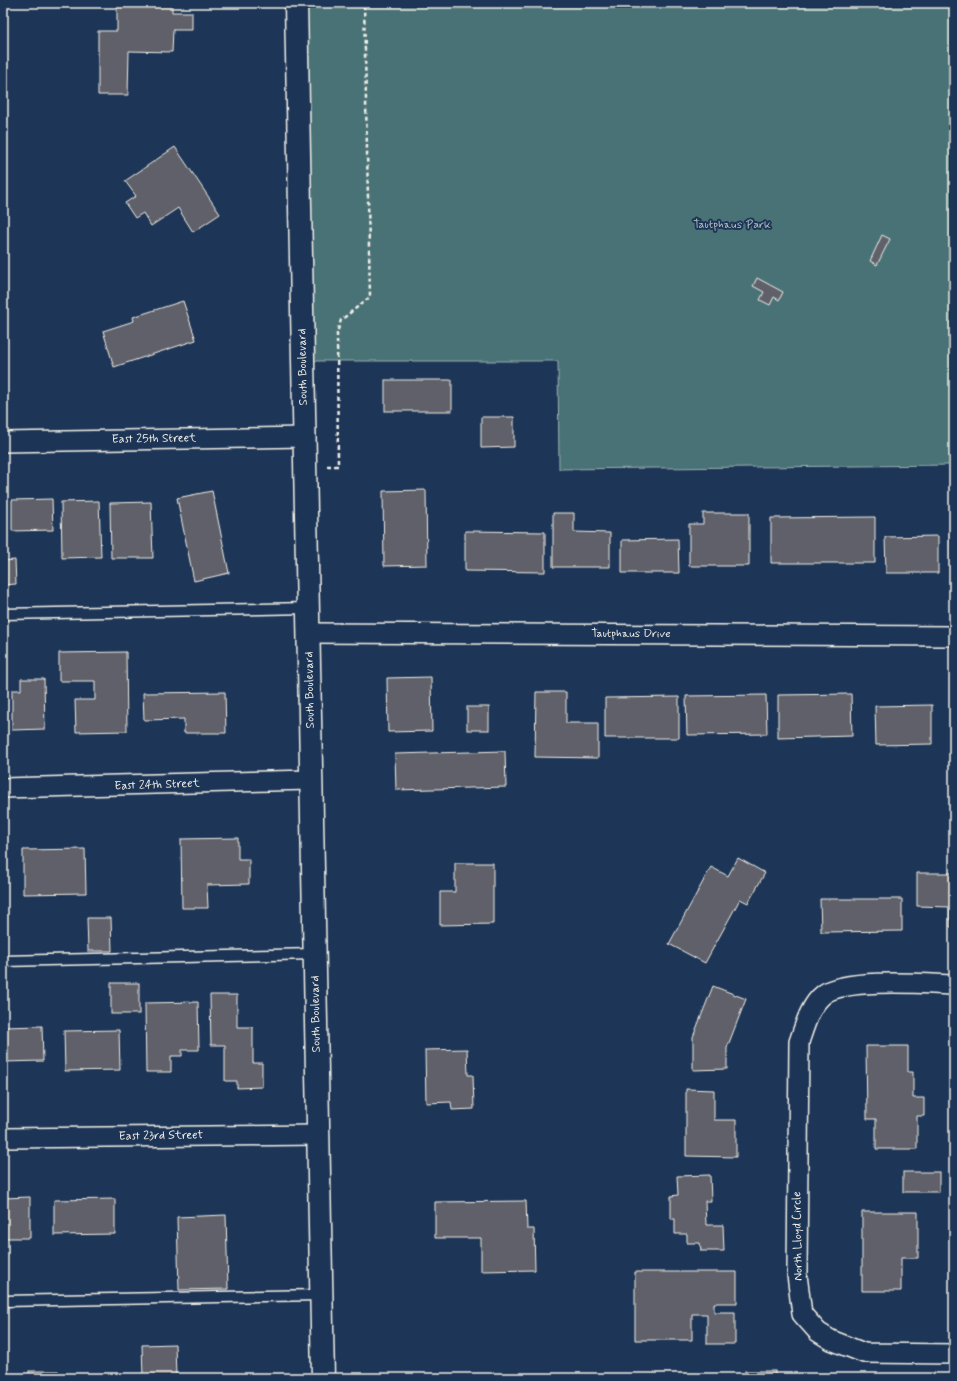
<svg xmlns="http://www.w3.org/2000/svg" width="957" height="1381" font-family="Mynerve,sans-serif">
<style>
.green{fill:#497277;stroke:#9eb2b0}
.building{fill:#5f6169;stroke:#f4f1e8}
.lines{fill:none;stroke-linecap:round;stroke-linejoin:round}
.lane-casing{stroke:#f4f1e8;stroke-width:13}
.street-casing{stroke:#f4f1e8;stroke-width:22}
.secondary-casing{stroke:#f4f1e8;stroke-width:25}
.path{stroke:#f4f1e8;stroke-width:2.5;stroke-dasharray:4 3;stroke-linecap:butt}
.lane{stroke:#1d3557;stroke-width:10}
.street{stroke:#1d3557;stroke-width:19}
.secondary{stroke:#1d3557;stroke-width:22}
.labels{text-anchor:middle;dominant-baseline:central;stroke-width:4;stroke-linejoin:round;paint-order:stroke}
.park-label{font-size:12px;fill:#b8c5c0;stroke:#1d3557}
.street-label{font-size:12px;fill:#f4f1e8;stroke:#1d3557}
</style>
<rect width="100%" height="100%" fill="#1d3557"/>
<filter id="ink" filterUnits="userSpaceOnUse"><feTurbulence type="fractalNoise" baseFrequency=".025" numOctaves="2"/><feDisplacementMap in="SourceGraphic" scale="8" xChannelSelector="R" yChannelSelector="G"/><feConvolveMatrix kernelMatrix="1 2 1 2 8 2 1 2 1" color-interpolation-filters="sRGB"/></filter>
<g filter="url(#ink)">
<!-- green -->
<path class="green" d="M296,3H954V465L559,469L558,361H303Z"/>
<!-- building -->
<g class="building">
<path d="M117,3H172V12H192V30H173L172,52L129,51L128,95H98V31H117Z"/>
<path d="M175,147L220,214L193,232L178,208L151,226L143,213L135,218L125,203L136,196L125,181Z"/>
<path d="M882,235L890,239L877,265L870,261Z"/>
<path d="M757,278L783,292L779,300L774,297L770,305L760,300L764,292L753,286Z"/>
<path d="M183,301L196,340L114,367L103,331L134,321L133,317Z"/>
<rect x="385" y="380" width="67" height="31"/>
<path d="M481,417H514V447L481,448Z"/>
<path d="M426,490L427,565L384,566L383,491Z"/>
<path d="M212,491L229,573L194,581L177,498Z"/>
<path d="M52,499L53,530L12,531V500Z"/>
<path d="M99,501L101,557L62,558L61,502Z"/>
<path d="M151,502L153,558H111L110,503Z"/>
<path d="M553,513H574V532L610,533V567H553Z"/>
<path d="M703,513H749V566H689V524H703Z"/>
<path d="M875,517V563H771V518Z"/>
<path d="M950,526H954V569H951Z"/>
<path d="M465,531L545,532V572L465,571Z"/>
<path d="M938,536V573H886L885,537Z"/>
<path d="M678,539L679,573H622V540Z"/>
<path d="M15,560L16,584L3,585V561Z"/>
<path d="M126,652L127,731L76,732L75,700H95V681H59V653Z"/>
<path d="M431,677L432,731L388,732L387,678Z"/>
<path d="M21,679H44L45,729L12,730V690H21Z"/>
<path d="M225,692L226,733H184V719L144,720L143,693Z"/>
<path d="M536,692H566V723H598V758L535,757Z"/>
<path d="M851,694L852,736L778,738V695Z"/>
<path d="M766,695L767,734L687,735L686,696Z"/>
<path d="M679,697V738H605V698Z"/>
<rect x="953" y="697" width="1" height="38"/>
<path d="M932,705V744L876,745L875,706Z"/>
<rect x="467" y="707" width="22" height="23"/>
<path d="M505,751L506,787L396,790L395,754Z"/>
<path d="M238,838V859H249V884L207,885L208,908H182L181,839Z"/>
<path d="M85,849L86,893L23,894V850Z"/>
<path d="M738,858L765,873L748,903L740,899L705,963L669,944L711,867L728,876Z"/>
<path d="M455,863H493V924L440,925V892H455Z"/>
<path d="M917,873H954V927H950V907L917,906Z"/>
<path d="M820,899H902V931L821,932Z"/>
<path d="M87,918H111L112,951H88Z"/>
<rect x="111" y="983" width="28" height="31"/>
<path d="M713,986L746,999L727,1048V1069L693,1070V1037Z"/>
<path d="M210,995H237V1027H253V1063H262V1087L237,1088V1081H225V1045H211Z"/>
<path d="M198,1002L199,1050H182V1056H171V1072H146L145,1003Z"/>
<path d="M42,1026L43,1061L3,1062V1027Z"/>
<path d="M119,1030L120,1070L65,1071L64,1031Z"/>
<path d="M866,1046H908V1072H913V1098H924V1116H917V1149H876V1119H867Z"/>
<path d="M467,1049L468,1075H473L474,1109L452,1110L451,1102L426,1103L425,1050Z"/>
<path d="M686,1089L714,1090V1120H736V1157L686,1156Z"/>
<rect x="903" y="1172" width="36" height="20"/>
<path d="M710,1175L711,1201H705L706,1225H723L724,1251H701L700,1243H687V1234H675V1219H671V1196L678,1195L677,1176Z"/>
<path d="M30,1197V1238H3V1198Z"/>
<path d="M115,1199V1234L54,1235V1200Z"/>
<path d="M526,1201L527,1229H534L535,1270L481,1271V1238H435V1202Z"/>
<path d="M862,1212H918V1258H901V1291H862Z"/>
<path d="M226,1215L228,1289L179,1290L177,1217Z"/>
<path d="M635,1272H737V1303H714V1312H735V1344H707V1314H692V1340H635Z"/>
<path d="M175,1344L176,1377L143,1378L142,1345Z"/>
<rect x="29" y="1371" width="29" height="7"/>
<rect x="745" y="1371" width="30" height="7"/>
</g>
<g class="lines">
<!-- lane casing -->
<g class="lane-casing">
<g id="lane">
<path d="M3,614L308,608"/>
<path d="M3,961L315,954"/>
<path d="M3,1301L322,1295"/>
</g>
</g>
<!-- street casing -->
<g class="street-casing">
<g id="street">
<path d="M3,442L305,437"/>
<path d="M308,633L954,636"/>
<path d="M3,788L311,780"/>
<path d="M954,985C926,984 846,978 824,994C810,1005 805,1025 799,1042L797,1275L802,1314L818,1332L831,1340L864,1353L954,1354"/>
<path d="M3,1138L319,1135"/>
</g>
</g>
<!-- secondary casing -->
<g class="secondary-casing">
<path id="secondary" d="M296,3L323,1378"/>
</g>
<!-- path -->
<path class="path" d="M327,466H338L337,333L341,320L370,297L364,3"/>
<!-- lane -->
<use href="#lane" class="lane"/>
<!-- street -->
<use href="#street" class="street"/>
<!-- secondary -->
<use href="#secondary" class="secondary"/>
</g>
</g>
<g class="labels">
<!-- park labels -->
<g class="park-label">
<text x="732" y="225">Tautphaus Park</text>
</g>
<!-- street labels -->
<g class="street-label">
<text transform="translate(303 367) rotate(-91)">South Boulevard</text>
<text transform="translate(154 439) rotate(-1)">East 25th Street</text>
<text x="631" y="634">Tautphaus Drive</text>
<text transform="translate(310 690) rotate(-91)">South Boulevard</text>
<text transform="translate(157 785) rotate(-2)">East 24th Street</text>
<text transform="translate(316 1014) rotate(-91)">South Boulevard</text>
<text transform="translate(161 1136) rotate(-1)">East 23rd Street</text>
<text transform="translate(798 1236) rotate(-91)">North Lloyd Circle</text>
</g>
</g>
<!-- margin -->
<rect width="957" height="1381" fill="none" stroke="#1d3557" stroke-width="16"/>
<rect x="8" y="8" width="941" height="1365" fill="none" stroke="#f4f1e8" stroke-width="1.5" filter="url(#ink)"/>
</svg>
